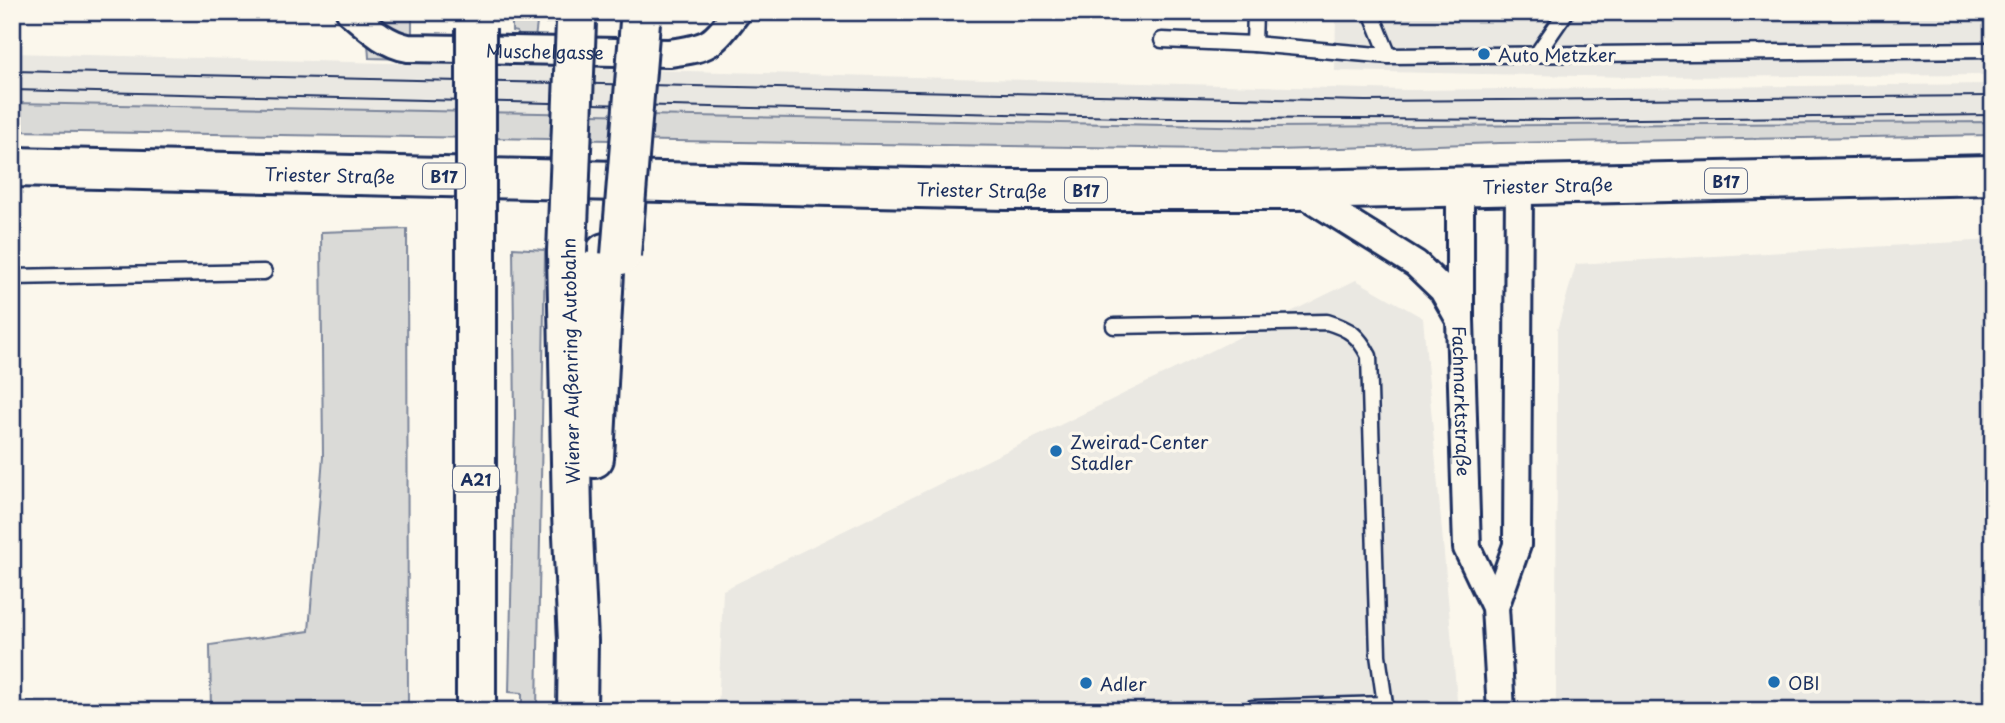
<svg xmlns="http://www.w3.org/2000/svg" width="2005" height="723" font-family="'Playpen Sans',sans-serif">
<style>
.built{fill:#eae8e2}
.green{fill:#dadad7;stroke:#7a849a;stroke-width:2}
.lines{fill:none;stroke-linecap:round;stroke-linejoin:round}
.service-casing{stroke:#1b2f5e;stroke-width:19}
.minor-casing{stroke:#1b2f5e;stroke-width:32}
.primary-casing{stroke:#1b2f5e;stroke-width:44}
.motorway-casing{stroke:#1b2f5e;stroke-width:44}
.service{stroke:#fbf7ec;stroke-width:14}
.minor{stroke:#fbf7ec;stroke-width:26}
.primary{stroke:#fbf7ec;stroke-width:38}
.motorway{stroke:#fbf7ec;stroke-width:38}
.tram{stroke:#1b2f5e;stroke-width:2}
.motorway-bridge-casing{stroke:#1b2f5e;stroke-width:44;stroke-linecap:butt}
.motorway-bridge{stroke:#fbf7ec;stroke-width:38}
.poi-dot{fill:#1f6fb2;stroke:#fbf7ec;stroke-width:2.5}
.labels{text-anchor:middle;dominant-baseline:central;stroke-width:7;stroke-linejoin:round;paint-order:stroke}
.shield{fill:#fbf7ec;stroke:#5e6b89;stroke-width:2}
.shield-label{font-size:16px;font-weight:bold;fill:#1b2f5e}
.street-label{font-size:18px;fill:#1b2f5e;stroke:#fbf7ec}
.poi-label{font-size:18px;fill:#1b2f5e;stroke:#fbf7ec;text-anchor:start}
</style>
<rect width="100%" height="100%" fill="#fbf7ec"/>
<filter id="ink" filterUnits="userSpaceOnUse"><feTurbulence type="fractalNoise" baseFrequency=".0143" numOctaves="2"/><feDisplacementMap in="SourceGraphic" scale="14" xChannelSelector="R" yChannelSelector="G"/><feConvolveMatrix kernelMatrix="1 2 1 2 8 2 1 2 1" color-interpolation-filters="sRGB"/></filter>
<g filter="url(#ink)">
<!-- built -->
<g class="built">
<path d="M1336,12H1993V75L1634,77L1335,71Z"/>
<path d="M12,53L1408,90L1993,84V122L1270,127L12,103Z"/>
<path d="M1993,240V711H1556L1557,330L1576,264Z"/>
<path d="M1356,280L1423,318L1458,711H718L723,590Z"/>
</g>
<!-- green -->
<g class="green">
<path d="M366,12H412V59L369,58Z"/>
<path d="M512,12H554V22L537,23L535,39L518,38L517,32L512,31Z"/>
<path d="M12,103L1270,127L1993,122V135L1500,143L1277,150L12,131Z"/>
<path d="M407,229L408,711H211L210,645L309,631L323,457L321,232Z"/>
<path d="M513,248L545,250L537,711H522V693L509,692L515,419Z"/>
</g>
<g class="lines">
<!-- service casing -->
<g class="service-casing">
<g id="service">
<path d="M1371,12L1389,56"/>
<path d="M1162,40L1254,44L1389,56L1993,50"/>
<path d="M1254,44L1255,12"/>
<path d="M1537,54L1566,12"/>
<path d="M12,277L264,272"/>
<path d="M1114,326L1327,322C1350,329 1358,335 1369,356L1378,655L1386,711"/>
<path d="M1252,711V708L1385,704"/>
</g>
</g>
<!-- minor casing -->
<g class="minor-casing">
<g id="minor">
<path id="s1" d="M350,12C368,27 385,44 408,48L669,53C710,48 712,45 737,12"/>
<path id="s2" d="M1460,187V320L1467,548L1495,607L1501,711"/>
<path d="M1299,191L1416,264L1443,290L1460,320"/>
<path d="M1495,607L1517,545L1519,185"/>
</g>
</g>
<!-- primary casing -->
<g class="primary-casing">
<g id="primary">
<path id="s3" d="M12,167L1005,190H1297L1993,175"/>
</g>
</g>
<!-- motorway casing -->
<g class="motorway-casing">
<g id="motorway">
<path d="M476,247V711"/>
<path d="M567,252L572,514L578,641L577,711"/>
<path d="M594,458L605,253"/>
</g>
</g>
<!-- service -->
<use href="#service" class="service"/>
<!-- minor -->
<use href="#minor" class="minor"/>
<!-- primary -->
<use href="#primary" class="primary"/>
<!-- motorway -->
<use href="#motorway" class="motorway"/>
<!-- tram -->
<g class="tram">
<path d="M12,71L1365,101L1993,96"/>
<path d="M12,90L1166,118L1555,120L1993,115"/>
</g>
<!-- motorway-bridge casing -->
<g class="motorway-bridge-casing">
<g id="motorway-bridge">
<path d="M476,28V247"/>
<path d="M567,252L576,22"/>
<path d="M621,255L640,22"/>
</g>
</g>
<!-- motorway-bridge -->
<use href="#motorway-bridge" class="motorway-bridge"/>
</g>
</g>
<!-- markers -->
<g class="poi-dot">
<circle cx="1484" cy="54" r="7"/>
<circle cx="1056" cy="451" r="7"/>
<circle cx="1774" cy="682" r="7"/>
<circle cx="1086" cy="683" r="7"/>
</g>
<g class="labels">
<!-- shield labels -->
<g class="shield">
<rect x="423" y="163.5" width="42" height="25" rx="5"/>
<rect x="1705" y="168.5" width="42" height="25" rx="5"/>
<rect x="1065" y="177.5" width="42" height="25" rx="5"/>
<rect x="453" y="466.5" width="46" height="25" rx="5"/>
</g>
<g class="shield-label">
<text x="444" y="176">B17</text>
<text x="1726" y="181">B17</text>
<text x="1086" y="190">B17</text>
<text x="476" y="479">A21</text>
</g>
<!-- street labels -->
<g class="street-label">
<text stroke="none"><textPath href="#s1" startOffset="206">Muschelgasse</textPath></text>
<text stroke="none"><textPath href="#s3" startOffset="318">Triester Straße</textPath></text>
<text stroke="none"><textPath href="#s3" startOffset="1536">Triester Straße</textPath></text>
<text stroke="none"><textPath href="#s3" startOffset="970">Triester Straße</textPath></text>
<text transform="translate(570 361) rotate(-91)">Wiener Außenring Autobahn</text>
<text stroke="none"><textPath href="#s2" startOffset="214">Fachmarktstraße</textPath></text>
</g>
<!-- poi labels -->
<g class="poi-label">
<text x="1498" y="54">Auto Metzker</text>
<text x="1070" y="441">Zweirad-Center<tspan x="1070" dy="21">Stadler</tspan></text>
<text x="1788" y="682">OBI</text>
<text x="1100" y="683">Adler</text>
</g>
</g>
<!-- margin -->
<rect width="2005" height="723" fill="none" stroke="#fbf7ec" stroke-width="42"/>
<rect x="21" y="21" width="1963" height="681" fill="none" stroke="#1b2f5e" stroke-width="2.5" filter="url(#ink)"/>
</svg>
